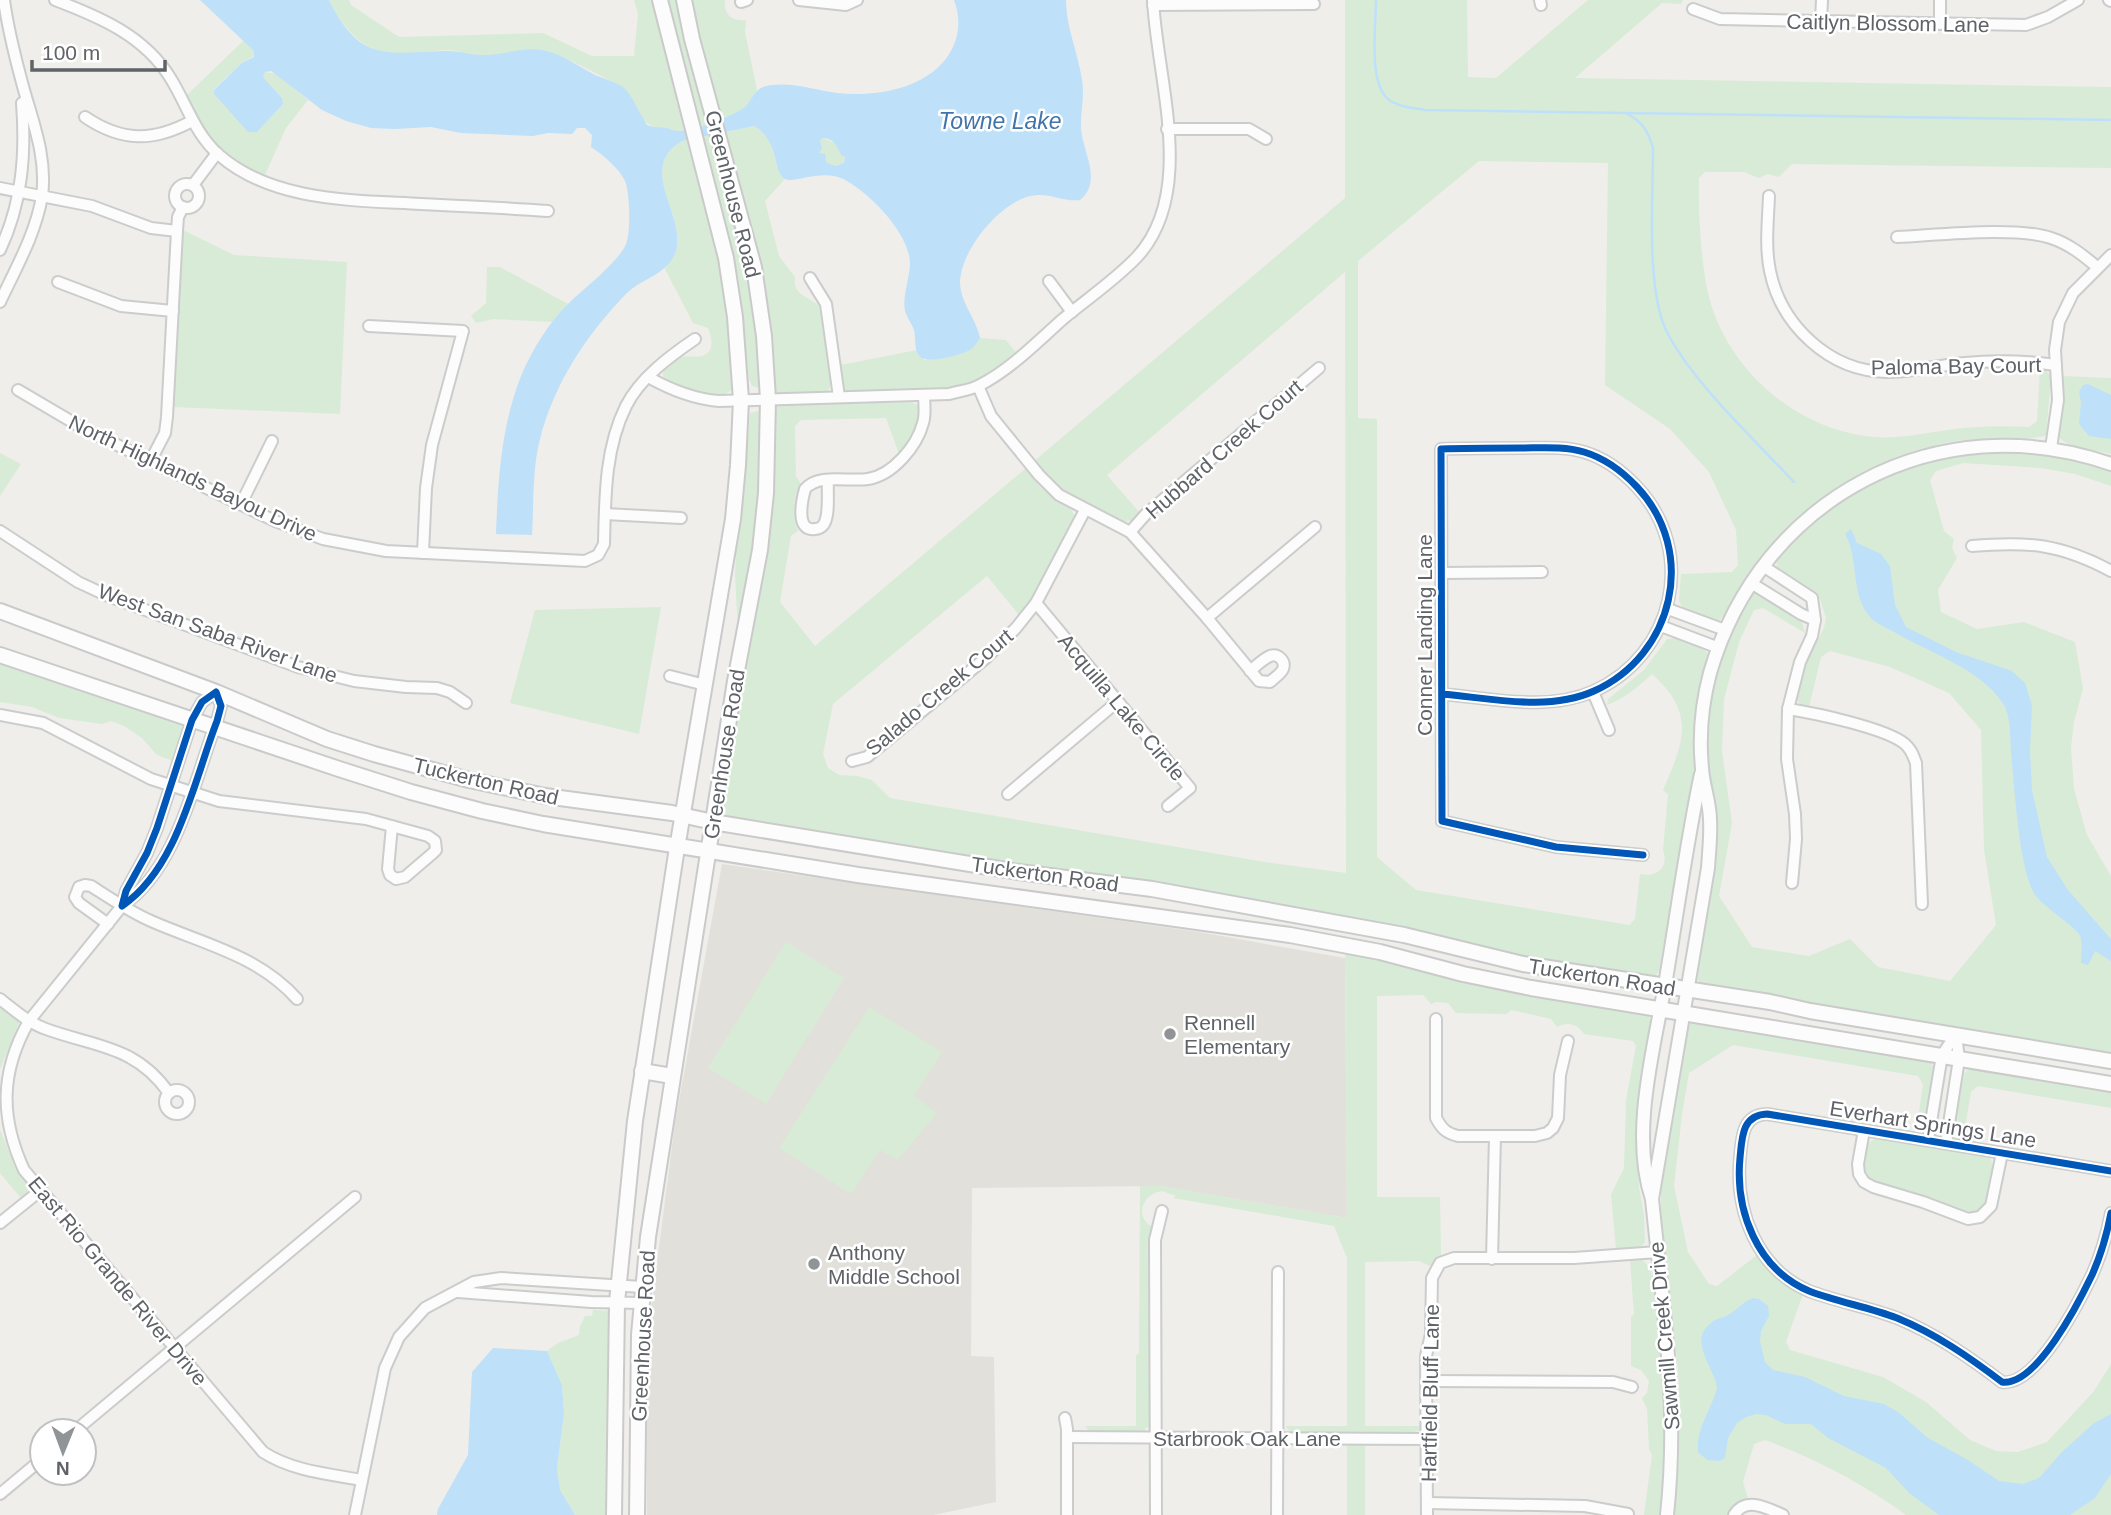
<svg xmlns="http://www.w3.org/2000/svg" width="2111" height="1515" font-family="Helvetica,sans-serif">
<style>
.education{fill:#e2e0da}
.green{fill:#d8ebd6}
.water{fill:#bfe0f9;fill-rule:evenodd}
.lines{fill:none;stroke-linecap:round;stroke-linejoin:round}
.stream{stroke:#bfe0f9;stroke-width:2.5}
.minor-casing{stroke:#cbcccc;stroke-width:14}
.tertiary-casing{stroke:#cbcccc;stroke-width:16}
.secondary-casing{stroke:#cacacb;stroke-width:18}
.minor{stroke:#fdfcfc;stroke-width:10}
.tertiary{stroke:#fdfcfc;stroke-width:12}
.secondary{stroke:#fdfcfc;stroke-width:14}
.cycleway-casing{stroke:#fff;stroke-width:11}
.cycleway{stroke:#0057b8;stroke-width:7}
.poi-dot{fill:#919496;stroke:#fff;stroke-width:2.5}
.labels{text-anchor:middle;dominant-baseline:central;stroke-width:5;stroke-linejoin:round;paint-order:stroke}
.street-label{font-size:21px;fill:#5f6368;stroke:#fff}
.poi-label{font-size:21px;fill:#5f6368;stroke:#fff;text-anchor:start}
.water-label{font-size:23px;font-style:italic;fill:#4174aa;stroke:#fff}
</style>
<rect width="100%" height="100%" fill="#efeeea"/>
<!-- education -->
<path class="education" d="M722,864L1199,932L1345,958L1347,1218L1160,1186L972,1188L971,1356L994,1357L996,1502L933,1515H647V1341L675,1123Z"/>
<!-- green -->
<g class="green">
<path d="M329,0H349L351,5L399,37L543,33L592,56H634L638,14L634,0H653L679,100L676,101L681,114L694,111L664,0H725C723,14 732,22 746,20L745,32L757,90C752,96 750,102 745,107C739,115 686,132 675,131C653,129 645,126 634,105C632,101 630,94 627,91C624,87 573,61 566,59C546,53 507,55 486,55C473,56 462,51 449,50C431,50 413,55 396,54C362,52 343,28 329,0Z"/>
<path d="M1345,0H1467L1468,77L1496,78L1588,0H1683L1681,4L1662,3L1575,78L2111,87V168L1792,164L1779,177L1768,174L1759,178L1744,172H1705L1699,178C1698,210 1701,258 1707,289C1723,364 1790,426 1865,436C1899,441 1931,431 1965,428C1986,426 2007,426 2029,427L2037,421L2040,368L2045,369L2051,377L2046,435C2037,441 1974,438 1956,441C1849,459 1776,523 1725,616L1718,621L1683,608L1679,601L1681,574L1732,572L1738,565L1736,530L1709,472L1670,429L1605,385L1608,163L1479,161L1358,261V418L1377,419V857L1416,890L1629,925L1635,919L1640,874C1658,878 1669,867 1663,850L1668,794L1663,790C1684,742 1696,713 1652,674C1638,687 1625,698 1607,705L1608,699L1644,670L1667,639L1675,638L1703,649L1707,652L1708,661L1696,725L1694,772L1662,968L1654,977L1519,957L1056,873L733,818L726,815L725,809L722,808L738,629L735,575L737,530L744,484L750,413L782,405L911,402L919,406C924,426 910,440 899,454L886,418L801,420L795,426L796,476L803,487C795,499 794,517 798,531L791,536L780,602L815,646L1026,468L1040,487L1071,509L1075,517L1040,587L1019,615L987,576L833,704L823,754L828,768L839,775L857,776L872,780L890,798L1265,862L1346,873L1345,272L1107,475L1140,513L1132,520L1123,522L1063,490L1033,462L1345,198Z"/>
<path d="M244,40L254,51V56L242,63L214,89V94L257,132L283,104L282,98L263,77L265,72L276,74L308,100L286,128L264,177C226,156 204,137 186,96Z"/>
<path d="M754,126C779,140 769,161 785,179L765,201L779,256L795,277C792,298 813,296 822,310L832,383L827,393L781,394L752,386L749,379L741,311L705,152L691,156L698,184L703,185L725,287L734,384L733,389L722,396C709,394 670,391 664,378C659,369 672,361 679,358C689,353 702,362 710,350C713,343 711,335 708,328L693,323L665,269C670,261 677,253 678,244C681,210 638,167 682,141Z"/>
<path d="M823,138L837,144L839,151L845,157L844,163L835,166L826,162L819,153L820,140Z"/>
<path d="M183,230L234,255L347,262L340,414L174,407Z"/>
<path d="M487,267H500L568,304L553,322L493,319L476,323L471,316L486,303Z"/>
<path d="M980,338L1006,340L1017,354C1007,362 997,371 986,377C947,399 893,392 850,393L842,387L841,365L917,350L919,356L925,360L975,346Z"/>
<path d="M2062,376L2111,378V454C2096,449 2070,450 2059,437Z"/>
<path d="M2036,450L2111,468V486L2075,474L2041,468L1963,463L1936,471L1930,480L1944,531L1954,539L1952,548L1957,558L1938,590L1941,612L1977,629L2024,622L2075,642L2083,688L2074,722L2071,748L2074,789L2087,835L2111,876V1054L1701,985L1696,978L1715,814L1708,752L1709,715L1714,687L1727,639L1743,605L1753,592L1762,594L1802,622L1805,633L1763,608L1754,610L1739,642L1724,700L1722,751L1732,823L1719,896L1752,947L1809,956L1850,939L1878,967L1950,981L1996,925L1984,850L1981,730L1949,693L1890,667L1830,651L1821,657L1809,707L1801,705L1796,699L1801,678L1811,653L1824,628L1826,618L1820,599L1777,567L1776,557L1818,516L1882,476L1953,454Z"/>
<path d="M0,453L21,464L0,496Z"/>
<path d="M661,607L639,734L510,703L535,610Z"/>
<path d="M0,658L179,720C187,731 177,748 173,761L157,755L142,738L124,726L111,721L102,724L59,718L32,707L0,702Z"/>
<path d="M786,942L844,978L766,1104L708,1068Z"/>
<path d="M1345,950L1648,1014L1653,1025L1639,1131V1187L1644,1215L1645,1243L1638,1249L1616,1250L1611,1194L1624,1168L1626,1100L1636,1046L1633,1041L1584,1034C1578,1024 1568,1021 1557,1027L1551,1019L1512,1010L1506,1014L1456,1013L1448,1003L1436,1002L1431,1004L1423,995L1377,996V1197H1440L1441,1256L1430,1266L1419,1261L1365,1262V1426H1421L1419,1430L1414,1432L1292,1433L1285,1426H1347V1258L1334,1226L1173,1198L1176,1196L1162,1191C1143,1194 1134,1215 1151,1226L1150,1427L1145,1428V1432L1089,1431L1085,1426H1136V1355L1139,1354L1140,1186H1160L1347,1218Z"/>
<path d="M0,1004L18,1018L19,1023L0,1069Z"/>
<path d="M869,1007L942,1052L914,1096L937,1113L898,1160L880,1150L851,1194L779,1148Z"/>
<path d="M1693,1022L1930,1061L1935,1071L1926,1126L1920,1132L1916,1133L1923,1084L1918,1076L1733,1045L1689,1073L1682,1114L1674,1186L1688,1252L1709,1284L1717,1286L1757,1255L1778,1278L1803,1294L1786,1342L1790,1350L1883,1377L1926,1402L1970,1440L1996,1451L2018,1452L2047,1442L2094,1391L2111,1364V1515H1906C1862,1483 1816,1459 1765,1440L1754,1444L1743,1482L1748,1499L1735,1505L1728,1515H1673C1678,1464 1682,1412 1677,1360C1673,1309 1662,1258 1661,1206C1660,1149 1676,1089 1686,1032L1688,1026Z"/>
<path d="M1975,1066L2111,1088V1108L1978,1086L1971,1092L1963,1140L1959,1139L1954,1130L1964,1073Z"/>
<path d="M0,1130L13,1161L28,1183V1191L21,1198L0,1173Z"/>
<path d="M1878,1137L1990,1158L1994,1168L1985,1204L1981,1210L1975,1212L1968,1213L1914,1192L1872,1181L1865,1176L1863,1164L1867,1144Z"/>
<path d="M1642,1260L1650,1267L1664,1346L1668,1440L1661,1515H1644L1652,1455L1649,1449L1647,1409L1642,1398L1647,1393L1649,1381L1641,1370L1631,1366V1317L1634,1314L1630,1261Z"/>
<path d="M593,1310L609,1311L611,1316L609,1515H575L560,1490L557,1468L564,1414L562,1385L547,1351L558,1343L579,1335L580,1326L585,1316H592Z"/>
<rect x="1347" y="1444" width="18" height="71"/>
</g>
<!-- water -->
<g class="water">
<path d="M200,0H329C360,63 386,53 445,51C460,50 473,56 488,55C508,54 526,46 546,51C563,55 580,67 595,75C606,80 620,82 628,92C635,102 640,114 647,125C654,128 659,127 667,128C671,129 674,131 677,131C691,131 731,117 742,109C751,104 752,91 763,87C787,80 814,90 837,93C873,97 921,90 945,60C959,42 962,21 954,0H1066C1066,28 1078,52 1082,80C1085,96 1080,113 1081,129C1083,153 1103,181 1080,200C1065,202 1052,194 1037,195C1003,197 960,250 960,283C961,304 976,318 980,338C977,343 975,347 970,350C960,355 927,365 919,356C914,350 916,338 914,330C912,324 907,318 905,311C902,296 910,278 910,263C909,233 872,196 847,181C824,167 795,184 785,179C772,171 780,141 754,126L682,141C634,169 690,218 675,254C665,276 642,278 626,294C586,335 554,384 540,439C532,470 534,504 532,535L496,534C498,480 501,427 521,376C533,348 549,322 571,301C584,289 620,260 626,244C631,231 630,194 625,181C619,168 603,155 591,147L592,135L585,128H577L572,134L548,133L533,136L461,133L431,127L395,129L371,128L346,121L322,110L271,71L265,72L263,77L282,98L283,104L257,132H248L214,94V90L242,63L254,57V51ZM823,138C835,139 836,145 841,155L845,157L844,163L835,166L826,162L825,154L819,153L822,149L820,140Z"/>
<path d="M2088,384L2111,395V439L2089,436L2079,424L2081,402L2079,392L2083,385Z"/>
<path d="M1851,529L1857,543L1881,554L1890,566L1895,605L1906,627L1956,652L2012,671L2025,683L2032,705L2030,751L2032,790L2047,857L2068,890L2111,939V961L2095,951L2088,965L2081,963C2081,956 2083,943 2080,936C2077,927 2042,907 2034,893C2019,869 2014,783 2011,752C2010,737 2011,718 2004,705C1983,670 1928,652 1894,632C1887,628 1877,624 1871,618C1849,594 1860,560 1845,534Z"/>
<path d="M1753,1298L1759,1299L1768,1306L1769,1316L1761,1331L1760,1341L1765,1362L1773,1370L1805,1377L1844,1396L1884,1404L1898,1412L1928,1438L1968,1460L1999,1481L2023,1484L2039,1478L2062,1452L2094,1423L2111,1414V1474L2095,1498L2070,1515H1939L1909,1493L1886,1468L1828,1438L1811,1424H1785L1766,1415L1756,1414L1746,1417L1737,1423L1728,1438L1725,1458L1720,1461L1707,1460L1698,1452C1696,1427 1711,1411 1717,1388C1715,1368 1687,1341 1711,1323C1715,1319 1721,1318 1726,1316C1736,1311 1742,1302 1753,1298Z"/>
<path d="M493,1348L547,1351L562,1385L564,1414L557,1468L560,1490L575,1515H437L438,1509L468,1455L472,1372Z"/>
</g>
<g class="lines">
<!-- stream -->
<g class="stream">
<path d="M1376,0C1376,25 1368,82 1388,99C1398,107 1413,108 1425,110L2111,120"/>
<path d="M1628,114C1643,123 1648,131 1653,148C1653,195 1646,288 1666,330C1691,381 1754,439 1794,482"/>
</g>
<!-- minor casing -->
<g class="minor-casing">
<g id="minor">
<path d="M55,0C100,17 145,36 171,79C187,105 195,134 219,155C273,202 353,200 421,204C463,206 506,208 548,211"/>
<path d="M799,0L846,5L857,0"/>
<path d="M1540,0L1541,5"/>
<path d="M1940,0V24"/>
<path d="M2109,0L2111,1"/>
<path d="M741,2L747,0"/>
<path d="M1153,5L1314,4"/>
<path d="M1693,9L1720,19L2026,25L2048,17L2078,0"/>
<path d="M1821,21L1822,0"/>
<path d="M85,117C122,142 153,142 192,121"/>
<path d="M1167,129H1249L1266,139"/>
<circle cx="187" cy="196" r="12"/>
<path d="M193,185L217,153"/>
<path d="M0,188L92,206L151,228L177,231"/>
<path d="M1769,196C1768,221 1765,247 1770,271C1781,325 1829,371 1886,372C1912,372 1939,365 1965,363C1996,360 2026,361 2056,365"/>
<path d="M1897,237C1938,235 2015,226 2051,238C2069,244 2083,255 2097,267"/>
<path d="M0,250C22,203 26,155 22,103"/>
<path d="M810,278L826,304L839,397"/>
<path d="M1049,281L1072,312"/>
<path d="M58,282L121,306L173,311"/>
<path d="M0,302C16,268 36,233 42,196C47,159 34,125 24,90C16,61 8,30 4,0"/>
<path d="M369,326L463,331L432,445L426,488L423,553"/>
<path d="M648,377C671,390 693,399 719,401L949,394C959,391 971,390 980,385C1011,369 1037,342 1063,319C1087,299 1115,280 1137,257C1197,192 1157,80 1153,0"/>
<path d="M978,386L991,416L1039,475L1059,495L1130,532L1207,618L1259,681L1270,682C1274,678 1281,674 1283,669C1286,661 1278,653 1270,656C1263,659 1256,666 1250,671"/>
<path d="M18,390L86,430L275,521L323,539L386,551L585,561L598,555L604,544C605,497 605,448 626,406C640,378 670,356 695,339"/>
<path d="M2051,448L2058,400L2055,350L2059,322L2073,293L2111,255"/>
<path d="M151,460L165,433L167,417L177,231L178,217L183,207"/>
<path d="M828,480C827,492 830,514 824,524C821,528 819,529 815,529C795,532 802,500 805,489C819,473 848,482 868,479C893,475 917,446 923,423C926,414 924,404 924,395"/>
<path d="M241,504L272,441"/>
<path d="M605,514L681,518"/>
<path d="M0,531L78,582L108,596L298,667L354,681L406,687L437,688L450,692L466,703"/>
<path d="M1130,532L1146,514L1319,368"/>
<path d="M1972,546C2028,541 2061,544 2111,571"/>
<path d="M1763,566L1812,598L1815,620L1812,636L1800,662L1788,709L1787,759L1795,814L1796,839L1792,883"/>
<path d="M1441,573L1542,572"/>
<path d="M1751,583L1801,614L1815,620"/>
<path d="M1036,603L1190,788L1168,806"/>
<path d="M1668,609L1725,630"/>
<path d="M1207,618L1315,527"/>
<path d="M1661,626L1719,648"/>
<path d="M670,676L705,685"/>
<path d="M1593,692L1609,730"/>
<path d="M1442,694C1490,698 1548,712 1594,691C1674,655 1698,552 1637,487C1623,472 1604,458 1584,452C1564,446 1541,448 1521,448C1494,448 1467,448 1441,449L1442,821L1556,847L1643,855"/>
<path d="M1788,709C1814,713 1886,728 1905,744C1911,749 1913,755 1916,763L1922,904"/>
<path d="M0,715L43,723L151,779L219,801L366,819L428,836L435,841L436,850L433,853L405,877L396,879L390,875L388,869L392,826"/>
<path d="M852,761L867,757L987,657L1016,628L1036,603L1085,510"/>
<path d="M1008,794L1117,702"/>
<path d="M122,906L126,891L147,853L157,828L192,720L202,702L216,692L221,706L217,721C194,780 178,868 122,906L29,1021C0,1072 0,1118 24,1170L263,1452C292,1471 329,1474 362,1480"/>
<path d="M108,924L79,903L75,897L79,887L85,885L91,886C110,898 130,912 151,921C203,944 258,955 297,999"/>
<path d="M0,999C14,1010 29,1023 46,1029C95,1047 135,1045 169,1093"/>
<path d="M1436,1019V1118C1442,1129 1446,1133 1458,1136H1535L1547,1133L1553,1128L1558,1118L1560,1075L1568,1041"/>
<circle cx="177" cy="1102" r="12"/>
<path d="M1864,1130L1858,1164L1859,1174L1864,1182L1873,1187L1923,1202L1968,1219L1980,1217L1991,1206L2002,1153"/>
<path d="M1928,1140L1942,1055L1956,1034"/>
<path d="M1946,1143L1959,1059L1956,1034"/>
<path d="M2111,1171L1767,1114C1742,1115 1742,1137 1740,1158C1735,1211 1757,1269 1809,1291C1838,1302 1868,1307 1897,1318C1936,1334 1969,1357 2002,1382C2036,1387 2079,1302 2092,1275C2101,1255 2107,1234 2111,1213"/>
<path d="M0,1223L41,1190"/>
<path d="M1492,1259L1495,1136"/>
<path d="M458,1292L591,1302L640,1303"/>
<path d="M1427,1381L1613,1382L1632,1387"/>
<path d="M1065,1418L1067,1429V1515"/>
<path d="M75,1431L355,1197"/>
<path d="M1067,1437L1426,1439"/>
<path d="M0,1494L42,1459"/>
<path d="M1427,1503L1585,1506L1628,1514"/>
<path d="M355,1515L385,1368L399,1337L425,1308L474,1282L501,1278L642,1287"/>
<path d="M1156,1515L1155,1240L1162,1211"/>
<path d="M1277,1515L1278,1272"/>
<path d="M1427,1515L1426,1356L1431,1334L1432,1278L1440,1263L1454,1258H1574L1658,1252"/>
<path d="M1734,1515C1746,1496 1767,1508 1783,1515"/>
</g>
</g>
<!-- tertiary casing -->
<g class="tertiary-casing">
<g id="tertiary">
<path d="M1652,1199L1708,868C1709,852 1711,836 1710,820C1710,802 1703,786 1702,768C1699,737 1702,703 1710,673C1761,497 1938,404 2111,464"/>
<path d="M1667,1515C1679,1404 1663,1308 1652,1199C1629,1131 1656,1042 1667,973C1678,907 1687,840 1701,774"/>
</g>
</g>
<!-- secondary casing -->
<g class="secondary-casing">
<g id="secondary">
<path d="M0,611L216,692L327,739L374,754L469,780L545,796L672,813L713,822L1019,872L1152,889L1404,935L1523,964L1770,1002L1810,1011L2111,1061"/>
<path d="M0,655L339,769L411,792L482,811L543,824L858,875L1290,935L1380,952L1463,974L1531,988L2111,1084"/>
<path d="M642,1071L672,1076"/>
<path d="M614,1515L617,1302L635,1121L676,854L733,519L738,465L741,400L735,317L726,258L660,0"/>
<path d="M637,1515L639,1335L648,1237L735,681L760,550L766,493L768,399L764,336L754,267L692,39L684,0"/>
</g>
</g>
<!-- minor -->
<use href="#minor" class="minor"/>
<!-- tertiary -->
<use href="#tertiary" class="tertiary"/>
<!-- secondary -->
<use href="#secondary" class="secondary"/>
<!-- cycleway casing -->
<g class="cycleway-casing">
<g id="cycleway">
<path d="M216,692L221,706L217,721C194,780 178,868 122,906L126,891L147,853L157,828L192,720L202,702Z"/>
<path d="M1442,694C1490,698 1548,712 1594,691C1674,655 1698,552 1637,487C1623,472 1604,458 1584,452C1564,446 1541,448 1521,448C1494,448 1467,448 1441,449L1442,821L1556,847L1643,855"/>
<path d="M2111,1171L1767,1114C1742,1115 1742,1137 1740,1158C1735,1211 1757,1269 1809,1291C1838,1302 1868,1307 1897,1318C1936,1334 1969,1357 2002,1382C2036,1387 2079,1302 2092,1275C2101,1255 2107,1234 2111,1213"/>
</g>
</g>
<!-- cycleway -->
<use href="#cycleway" class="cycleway"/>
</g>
<!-- markers -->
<g class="poi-dot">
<circle cx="1170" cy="1034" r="7"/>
<circle cx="814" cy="1264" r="7"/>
</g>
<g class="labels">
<!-- street labels -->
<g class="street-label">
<text transform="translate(1888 23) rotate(1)">Caitlyn Blossom Lane</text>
<text transform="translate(733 194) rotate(76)">Greenhouse Road</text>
<text transform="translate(1956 366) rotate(-1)">Paloma Bay Court</text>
<text transform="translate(1224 449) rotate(-41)">Hubbard Creek Court</text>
<text transform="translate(193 478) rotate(25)">North Highlands Bayou Drive</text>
<text transform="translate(218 633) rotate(20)">West San Saba River Lane</text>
<text transform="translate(1424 635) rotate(-90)">Conner Landing Lane</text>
<text transform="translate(939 692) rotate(-40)">Salado Creek Court</text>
<text transform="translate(1122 707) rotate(50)">Acquilla Lake Circle</text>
<text transform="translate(724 754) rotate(-81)">Greenhouse Road</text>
<text transform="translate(486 781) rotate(13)">Tuckerton Road</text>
<text transform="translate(1045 874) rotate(8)">Tuckerton Road</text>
<text transform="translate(1602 977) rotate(9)">Tuckerton Road</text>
<text transform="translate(1933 1124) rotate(9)">Everhart Springs Lane</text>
<text transform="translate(118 1281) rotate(50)">East Rio Grande River Drive</text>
<text transform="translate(643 1336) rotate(-87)">Greenhouse Road</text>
<text transform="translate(1664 1336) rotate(-95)">Sawmill Creek Drive</text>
<text transform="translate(1430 1393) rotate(-89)">Hartfield Bluff Lane</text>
<text x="1247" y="1438">Starbrook Oak Lane</text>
</g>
<!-- poi labels -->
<g class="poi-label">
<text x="1184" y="1022">Rennell<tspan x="1184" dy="24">Elementary</tspan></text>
<text x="828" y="1252">Anthony<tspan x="828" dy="24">Middle School</tspan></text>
</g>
<!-- water labels -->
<g class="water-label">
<text x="1000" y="121">Towne Lake</text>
</g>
</g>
<!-- north arrow -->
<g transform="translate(63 1452) rotate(181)"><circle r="33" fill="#ffffff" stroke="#bfc1c3" stroke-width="2"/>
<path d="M0-5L12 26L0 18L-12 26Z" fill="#919496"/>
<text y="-10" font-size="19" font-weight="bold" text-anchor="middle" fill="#5f6368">N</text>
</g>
<!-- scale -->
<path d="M32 60v10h133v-10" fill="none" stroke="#5f6368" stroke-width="3.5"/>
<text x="42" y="60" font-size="21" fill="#5f6368" stroke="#ffffff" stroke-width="5" paint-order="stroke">100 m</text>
</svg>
